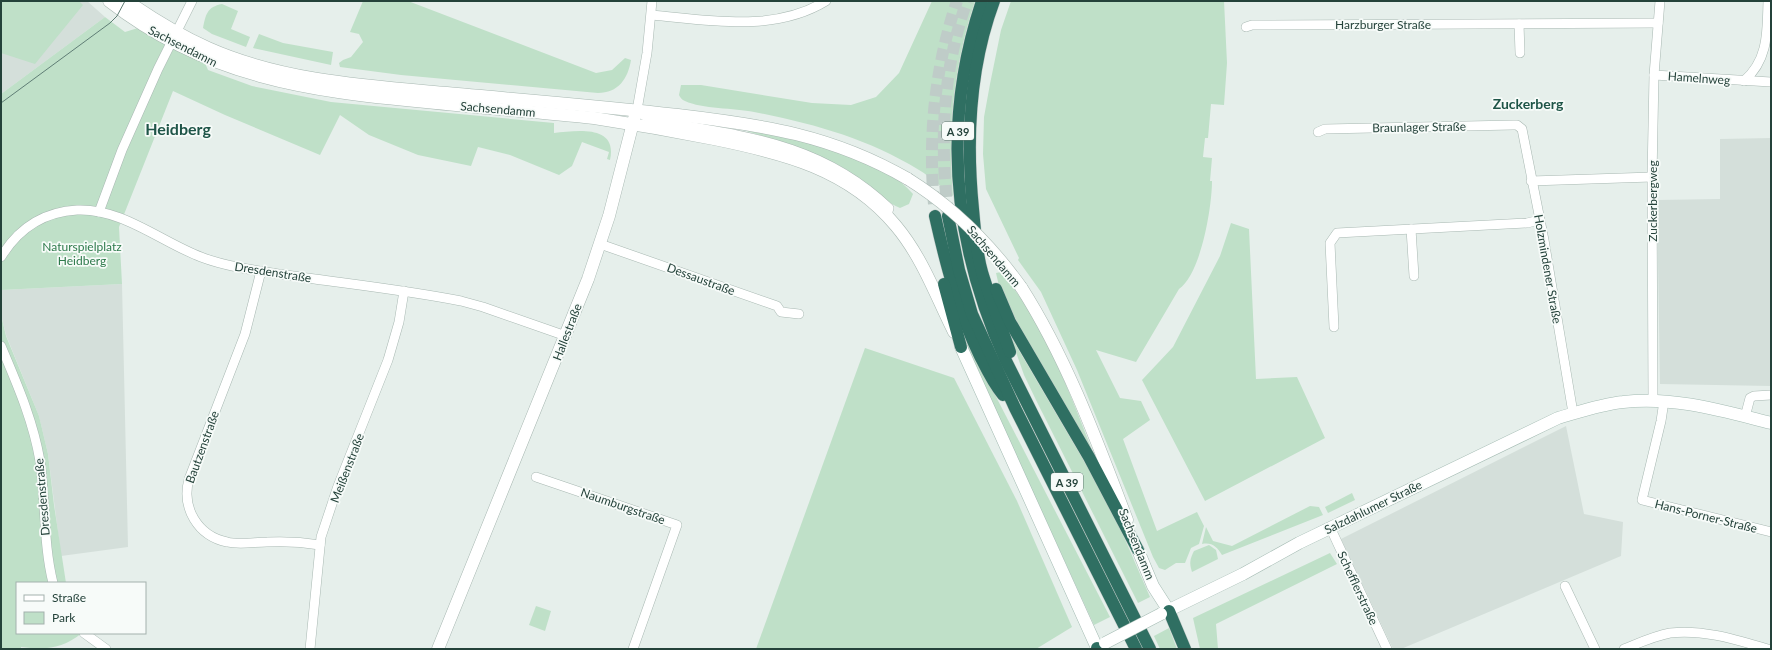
<svg xmlns="http://www.w3.org/2000/svg" width="1772" height="650" font-family="Lato,sans-serif">
<style>
.built{fill:#d4dfda}
.green{fill:#bfe0c8}
.lines{fill:none;stroke-linecap:round;stroke-linejoin:round}
.motorway-tunnel{stroke:#bfccc8;stroke-width:12;stroke-dasharray:12 6;stroke-linecap:butt}
.minor-casing{stroke:#a8b8b2;stroke-width:10}
.tertiary-casing{stroke:#a8b8b2;stroke-width:13}
.secondary-casing{stroke:#a4bbb3;stroke-width:13}
.motorway-casing{stroke:#c2cac8;stroke-width:13}
.minor{stroke:#fff;stroke-width:9}
.tertiary{stroke:#fff;stroke-width:12}
.secondary{stroke:#fff;stroke-width:12}
.motorway{stroke:#2f6f62;stroke-width:12}
.tram{stroke:#5f7d75;stroke-width:1}
.tertiary-bridge-casing{stroke:#a8b8b2;stroke-width:13;stroke-linecap:butt}
.secondary-bridge-casing{stroke:#a4bbb3;stroke-width:13;stroke-linecap:butt}
.tertiary-bridge{stroke:#fff;stroke-width:12}
.secondary-bridge{stroke:#fff;stroke-width:12}
.labels{text-anchor:middle;dominant-baseline:central;stroke-width:3.5;stroke-linejoin:round;paint-order:stroke}
.shield{fill:#f7fbf9;stroke:#637a73;stroke-width:1}
.shield-label{font-size:11px;font-weight:bold;fill:#24423a}
.street-label{font-size:12px;fill:#24423a;stroke:#f7fbf9}
.park-label{font-size:12px;fill:#2d7a4b;stroke:#f7fbf9}
.quarter-label{font-size:14px;font-weight:bold;fill:#1f5548;stroke:#f7fbf9}
.district-label{font-size:16px;font-weight:bold;fill:#1f5548;stroke:#f7fbf9}
</style>
<rect width="100%" height="100%" fill="#e6efeb"/>
<!-- built -->
<g class="built">
<path d="M1,1H87L105,17L1,94Z"/>
<path d="M1771,138V386L1660,384L1657,200L1720,199V139Z"/>
<path d="M122,284L128,547L61,556L48,454L39,416L6,335L1,315V290Z"/>
<path d="M1566,426L1584,514L1623,522L1621,556L1401,649H1393L1341,539Z"/>
</g>
<!-- green -->
<g class="green">
<path d="M1,1H79L83,5L35,64L1,53Z"/>
<path d="M363,1H408L596,73L612,70L625,58L631,60C628,79 618,93 598,93L401,75L340,67L339,63L343,60L351,57L363,42L359,34L350,32Z"/>
<path d="M932,1H975C954,64 947,130 953,196C942,188 931,177 919,170C866,138 814,124 754,112C734,108 702,109 685,101C682,100 680,97 679,95L681,85H701L812,103L851,105L876,97L899,73Z"/>
<path d="M1011,1H1224L1227,63L1224,105L1211,104L1208,138H1205L1203,157L1212,158L1210,181H1212C1212,207 1201,274 1179,289L1136,362L1096,350L1120,398L1141,401L1150,420L1123,439L1157,531L1197,512L1204,526L1199,544L1191,548L1185,563H1176L1165,570L1159,568L1153,557L1077,370L1041,292L1018,260L1019,258L986,189L983,154L984,117L990,84L1001,30Z"/>
<path d="M222,4L238,11L231,29L250,37L246,47L212,34L203,28C206,14 207,7 222,4Z"/>
<path d="M105,17L125,32L138,28L205,63L208,70L252,86L331,102L554,123V133C576,131 618,124 610,160L607,159L609,152L582,142L572,166L559,175L510,155L478,147L471,166L418,155L369,135L340,115L320,155L225,115L173,91L119,227L122,284L1,290V94Z"/>
<path d="M259,34L283,43L333,52L331,65L253,48Z"/>
<path d="M737,128C786,137 881,154 913,194L909,204L900,208C877,198 861,176 838,165C806,149 771,139 737,128Z"/>
<path d="M1231,223L1249,229L1256,379L1297,377L1325,438L1205,501L1142,380L1173,347L1220,256Z"/>
<path d="M1001,272C1047,327 1072,399 1098,465L1030,347L999,286L996,273Z"/>
<path d="M1,315L6,336L39,416L48,454L54,505L66,583H17V633H82C62,649 46,650 21,647V649H1Z"/>
<path d="M962,331L1110,617L1094,625L991,401L970,353Z"/>
<path d="M1010,335L1111,507L1150,597L1138,603L1036,400L1024,375Z"/>
<path d="M865,348L954,378L1017,501L1072,627L1036,649H756Z"/>
<path d="M1352,493L1355,500L1328,513L1325,507Z"/>
<path d="M1310,506L1319,507L1323,515L1222,555C1217,547 1212,542 1202,544L1206,527L1213,541L1232,546Z"/>
<path d="M1209,545L1216,550L1218,559L1192,572C1189,563 1190,559 1194,551Z"/>
<path d="M1330,553L1337,564L1216,624L1218,649H1200L1193,618Z"/>
<path d="M536,606L551,611L545,631L529,625Z"/>
<path d="M1169,628L1177,649H1160L1154,636Z"/>
</g>
<g class="lines">
<!-- motorway-tunnel -->
<g class="motorway-tunnel">
<path d="M934,204C928,135 935,67 957,1"/>
<path d="M948,215C940,142 942,71 967,1"/>
</g>
<!-- minor casing -->
<g class="minor-casing">
<g id="minor">
<path d="M652,1L647,53L637,110L643,115L657,121C745,136 821,143 889,208L887,215"/>
<path d="M652,15C709,20 774,33 826,1"/>
<path d="M1519,24L1520,53"/>
<path d="M1246,27L1252,25L1658,23"/>
<path d="M1654,75L1771,82"/>
<path d="M1744,81C1769,59 1767,31 1768,1"/>
<path d="M1318,132L1325,129L1513,125H1517L1522,129L1544,240L1573,413"/>
<path d="M1531,181L1652,177"/>
<path d="M99,212L122,150L158,69L192,1"/>
<path d="M1411,229L1414,276"/>
<path d="M600,244L777,306L781,312L799,314"/>
<path d="M1,257C18,229 43,212 77,210C122,208 161,242 201,257C230,268 262,271 293,276C349,284 405,290 461,301L483,307L566,336"/>
<path d="M261,271L245,334L189,479C181,508 198,536 227,542C239,545 255,542 267,542C285,541 302,542 320,545"/>
<path d="M1334,327L1330,243L1337,233L1527,223L1540,220"/>
<path d="M1,346C17,384 33,420 40,461C46,502 43,543 53,583"/>
<path d="M1653,400L1652,177L1654,75L1660,1"/>
<path d="M1664,401L1661,421L1642,500L1771,532"/>
<path d="M1745,417L1750,398L1754,396L1771,395"/>
<path d="M536,477L677,525L633,649"/>
<path d="M1330,527L1387,649"/>
<path d="M1565,586L1595,649"/>
<path d="M84,633L106,649"/>
<path d="M310,649L321,537L338,486L388,360L399,322L404,291"/>
<path d="M1624,649C1639,643 1654,636 1670,633C1703,629 1737,640 1768,649"/>
</g>
</g>
<!-- tertiary casing -->
<g class="tertiary-casing">
<g id="tertiary">
<path d="M109,1C207,77 307,91 426,102C482,108 538,112 594,118C634,124 674,131 714,139C783,153 849,169 896,226C922,257 936,296 954,332"/>
<path d="M127,1C153,19 179,35 208,48C282,81 367,86 447,93C524,100 601,106 678,115C763,125 832,135 908,179"/>
<path d="M1021,287C1067,359 1097,441 1127,520"/>
<path d="M438,649L588,279L609,216L635,115"/>
</g>
</g>
<!-- secondary casing -->
<g class="secondary-casing">
<g id="secondary">
<path d="M961,347L1097,648"/>
<path d="M1138,550L1153,586L1169,611"/>
<path d="M1161,614L1243,574L1299,543L1558,418C1579,412 1602,404 1623,402C1673,396 1723,411 1771,423"/>
</g>
</g>
<!-- motorway casing -->
<g class="motorway-casing">
<g id="motorway">
<path d="M982,1C941,124 953,244 1006,361L1150,649"/>
<path d="M994,1C969,68 966,139 973,209C975,230 976,251 982,272C990,299 1001,326 1010,352"/>
<path d="M935,216C946,265 958,311 980,356C987,370 993,383 1003,395"/>
<path d="M948,216L959,270L972,314L1015,408L1136,649"/>
<path d="M944,284L961,347"/>
<path d="M996,289L1010,322L1089,457L1138,550"/>
<path d="M1169,611L1185,649"/>
<path d="M1097,648V649"/>
</g>
</g>
<!-- minor -->
<use href="#minor" class="minor"/>
<!-- tertiary -->
<use href="#tertiary" class="tertiary"/>
<!-- secondary -->
<use href="#secondary" class="secondary"/>
<!-- motorway -->
<use href="#motorway" class="motorway"/>
<!-- tram -->
<path class="tram" d="M1,103L110,23L117,16L125,1"/>
<!-- tertiary-bridge casing -->
<g class="tertiary-bridge-casing">
<path id="tertiary-bridge" d="M908,179C953,207 990,244 1021,287"/>
</g>
<!-- secondary-bridge casing -->
<g class="secondary-bridge-casing">
<path id="secondary-bridge" d="M1105,643L1161,614"/>
</g>
<!-- tertiary-bridge -->
<use href="#tertiary-bridge" class="tertiary-bridge"/>
<!-- secondary-bridge -->
<use href="#secondary-bridge" class="secondary-bridge"/>
</g>
<g class="labels">
<!-- shield labels -->
<g class="shield">
<rect x="942" y="122" width="32" height="18" rx="3"/>
<rect x="1051" y="473" width="32" height="18" rx="3"/>
</g>
<g class="shield-label">
<text x="958" y="131">A 39</text>
<text x="1067" y="482">A 39</text>
</g>
<!-- street labels -->
<g class="street-label">
<text x="1383" y="24">Harzburger Straße</text>
<text transform="translate(183 46) rotate(27)">Sachsendamm</text>
<text transform="translate(1699 78) rotate(4)">Hamelnweg</text>
<text transform="translate(498 109) rotate(5)">Sachsendamm</text>
<text transform="translate(1419 127) rotate(-1)">Braunlager Straße</text>
<text transform="translate(1652 201) rotate(-90)">Zuckerbergweg</text>
<text transform="translate(994 256) rotate(50)">Sachsendamm</text>
<text transform="translate(1548 269) rotate(80)">Holzmindener Straße</text>
<text transform="translate(273 272) rotate(9)">Dresdenstraße</text>
<text transform="translate(701 279) rotate(20)">Dessaustraße</text>
<text transform="translate(567 332) rotate(-69)">Hallestraße</text>
<text transform="translate(202 447) rotate(-70)">Bautzenstraße</text>
<text transform="translate(347 468) rotate(-69)">Meißenstraße</text>
<text transform="translate(42 497) rotate(-95)">Dresdenstraße</text>
<text transform="translate(623 506) rotate(19)">Naumburgstraße</text>
<text transform="translate(1373 507) rotate(-26)">Salzdahlumer Straße</text>
<text transform="translate(1706 516) rotate(14)">Hans-Porner-Straße</text>
<text transform="translate(1137 544) rotate(68)">Sachsendamm</text>
<text transform="translate(1358 588) rotate(65)">Schefflerstraße</text>
</g>
<!-- park labels -->
<g class="park-label">
<text x="82" y="246">Naturspielplatz<tspan x="82" dy="14">Heidberg</tspan></text>
</g>
<!-- quarter labels -->
<g class="quarter-label">
<text x="1528" y="103">Zuckerberg</text>
</g>
<!-- district labels -->
<g class="district-label">
<text x="178" y="128">Heidberg</text>
</g>
</g>
<!-- border -->
<rect width="1772" height="650" fill="none" stroke="#24423a" stroke-width="4"/>
<!-- legend -->
<rect x="16" y="582" width="130" height="52" fill="#f7fbf9" stroke="#a3b1ad"/>
<rect x="24" y="595" width="20" height="6" fill="#ffffff" stroke="#a3b1ad"/>
<text x="52" y="602" font-size="12" fill="#24423a">Straße</text>
<rect x="24" y="612" width="20" height="12" fill="#bfe0c8" stroke="#a3b1ad"/>
<text x="52" y="622" font-size="12" fill="#24423a">Park</text>
</svg>
